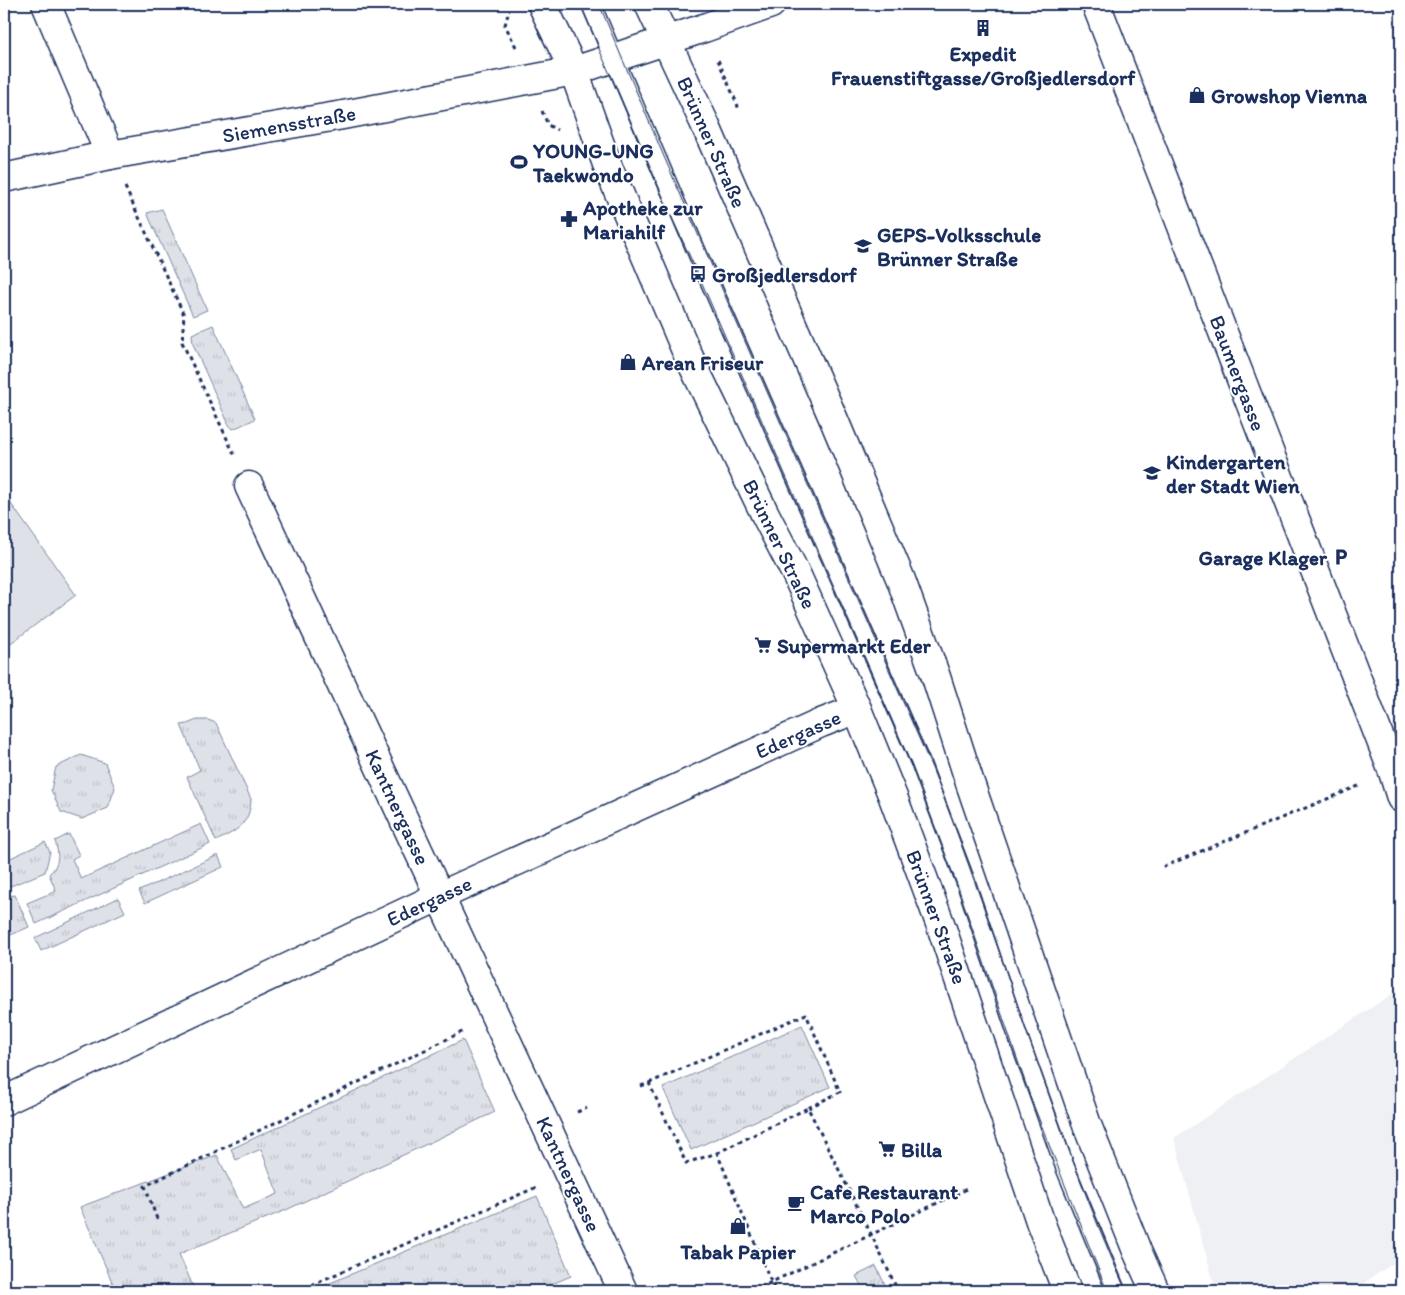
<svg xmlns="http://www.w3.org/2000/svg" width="1405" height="1295" font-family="Itim,sans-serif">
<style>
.built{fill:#eff0f4}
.grass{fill:url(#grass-tufts);stroke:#7c88a2}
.pitch{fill:#dee1e7;stroke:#7c88a2}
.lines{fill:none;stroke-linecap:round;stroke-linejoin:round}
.lane-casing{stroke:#1b2f5e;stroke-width:21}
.street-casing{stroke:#1b2f5e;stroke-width:31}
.secondary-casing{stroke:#1b2f5e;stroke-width:31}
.primary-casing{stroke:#1b2f5e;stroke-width:31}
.path{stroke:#1b2f5e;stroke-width:3;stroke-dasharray:4 4;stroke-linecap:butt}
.lane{stroke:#fff;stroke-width:18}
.street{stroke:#fff;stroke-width:28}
.secondary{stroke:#fff;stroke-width:28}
.primary{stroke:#fff;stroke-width:28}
.tram{stroke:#1b2f5e;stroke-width:1}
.labels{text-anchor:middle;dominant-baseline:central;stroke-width:4;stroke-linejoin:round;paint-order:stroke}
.poi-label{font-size:21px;font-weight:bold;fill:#1b2f5e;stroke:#fff;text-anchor:start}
.street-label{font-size:21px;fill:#1b2f5e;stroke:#fff}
</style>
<defs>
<pattern id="grass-tufts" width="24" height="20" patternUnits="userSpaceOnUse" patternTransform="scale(1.25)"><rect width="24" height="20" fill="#dee1e7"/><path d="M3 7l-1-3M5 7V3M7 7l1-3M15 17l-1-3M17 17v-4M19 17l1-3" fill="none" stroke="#bec1c9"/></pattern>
</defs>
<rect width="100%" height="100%" fill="#fff"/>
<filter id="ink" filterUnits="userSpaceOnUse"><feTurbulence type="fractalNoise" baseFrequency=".02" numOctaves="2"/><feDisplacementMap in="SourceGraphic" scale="10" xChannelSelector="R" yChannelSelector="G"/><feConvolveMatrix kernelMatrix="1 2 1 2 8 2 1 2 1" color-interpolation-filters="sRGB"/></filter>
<g filter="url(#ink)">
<!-- built -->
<path class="built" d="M1401,988V1173L1394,1177L1401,1189V1258L1352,1291H1216L1174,1138Z"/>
<!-- grass -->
<g class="grass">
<path d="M162,209L207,310L193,316L147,213Z"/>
<path d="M213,325L255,419L233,429L229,425L193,344L192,334Z"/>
<path d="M197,720H208L216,723L251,799C250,825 236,831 216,841L187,777L200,770L181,725L187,724Z"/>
<path d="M81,755L105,763L115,788L108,808L82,819L61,812L51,790L56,767Z"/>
<path d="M201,824L210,844L36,924L27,903L56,891L49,874C60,864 59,854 55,841L69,834L79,855L72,859L81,879Z"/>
<path d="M45,842L50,852L45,872L13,885L4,888V861Z"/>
<path d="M218,855L223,867L145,903L139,891Z"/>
<path d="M15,895L29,927L4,938V897Z"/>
<path d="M118,898L125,912L41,951L35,938Z"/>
<path d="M802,1025L830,1087L691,1150L663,1088Z"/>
<path d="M463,1040L495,1112L286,1210L179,1254L195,1291H116L80,1207L217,1155L243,1209L278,1194L261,1149L236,1160L231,1149Z"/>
<path d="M537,1196L571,1276L535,1291H311Z"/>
<path d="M876,1266L888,1291H864L856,1276Z"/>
</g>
<!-- pitch -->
<path class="pitch" d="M4,494L76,595L4,648Z"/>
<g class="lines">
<!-- lane casing -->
<g class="lane-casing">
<path id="lane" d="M591,4L699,257L921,764L965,880L1016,1031L1065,1167L1116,1291"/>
</g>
<!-- street casing -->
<g class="street-casing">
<g id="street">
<path d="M46,4L110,155"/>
<path d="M1096,4L1393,772L1401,798"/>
<path d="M249,486L623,1291"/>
<path d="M4,1101L440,896L821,723L857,709"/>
</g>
</g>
<!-- secondary casing -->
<g class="secondary-casing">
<path id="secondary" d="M4,178L110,155L343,115L574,71L704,28L771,4"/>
</g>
<!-- primary casing -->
<g class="primary-casing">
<g id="primary">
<path d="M542,4L574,71L608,167L687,353L765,514L797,576L857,709L893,797L941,926L1041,1224L1067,1291"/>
<path d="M649,4L704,122L834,420L901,580L936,677L970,783L1087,1125L1137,1251L1155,1291"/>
</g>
</g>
<!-- path -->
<g class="path">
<path d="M508,14L505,25L516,47"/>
<path d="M718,60L738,106L735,107"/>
<path d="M542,111L548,125L557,130"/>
<path d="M125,187L184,315L182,342L235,456"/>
<path d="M1163,867L1361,785"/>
<path d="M649,1083L806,1014L840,1092L808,1108"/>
<path d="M641,1086L649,1083L686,1163L717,1153L775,1291"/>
<path d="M577,1112L587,1108"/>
<path d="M717,1153L808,1108L871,1234L898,1291"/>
<path d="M157,1219L145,1186L466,1030"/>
<path d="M297,1291L537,1187"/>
<path d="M753,1291L969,1188"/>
</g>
<!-- lane -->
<use href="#lane" class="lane"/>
<!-- street -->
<use href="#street" class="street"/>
<!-- secondary -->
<use href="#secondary" class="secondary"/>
<!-- primary -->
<use href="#primary" class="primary"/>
<!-- tram -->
<g class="tram">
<path d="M580,4L660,192L698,274L912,766L958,887L1031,1099L1107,1291"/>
<path d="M599,4L665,159L932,768C1001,941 1050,1121 1126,1291"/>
</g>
</g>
</g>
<!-- icons -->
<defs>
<g id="building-bare" transform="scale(1.35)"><path d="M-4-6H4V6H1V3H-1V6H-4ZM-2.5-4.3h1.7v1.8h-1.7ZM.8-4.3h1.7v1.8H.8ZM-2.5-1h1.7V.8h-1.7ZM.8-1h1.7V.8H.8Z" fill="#1b2f5e" stroke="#fff" stroke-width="2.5" paint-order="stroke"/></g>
<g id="shop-bare" transform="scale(1.35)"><path d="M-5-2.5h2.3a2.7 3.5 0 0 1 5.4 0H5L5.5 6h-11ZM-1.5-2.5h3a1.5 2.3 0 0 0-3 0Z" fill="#1b2f5e" stroke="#fff" stroke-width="2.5" paint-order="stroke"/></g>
<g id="stadium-bare" transform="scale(1.35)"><path d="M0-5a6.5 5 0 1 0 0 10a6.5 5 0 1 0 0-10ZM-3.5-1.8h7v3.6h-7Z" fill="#1b2f5e" stroke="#fff" stroke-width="2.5" paint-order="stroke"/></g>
<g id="pharmacy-bare" transform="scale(1.35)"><path d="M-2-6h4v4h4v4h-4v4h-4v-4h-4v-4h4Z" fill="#1b2f5e" stroke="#fff" stroke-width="2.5" paint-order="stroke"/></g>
<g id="school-bare" transform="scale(1.35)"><path d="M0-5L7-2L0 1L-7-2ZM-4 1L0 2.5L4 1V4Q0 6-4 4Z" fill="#1b2f5e" stroke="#fff" stroke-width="2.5" paint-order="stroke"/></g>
<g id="bus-bare" transform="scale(1.35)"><path d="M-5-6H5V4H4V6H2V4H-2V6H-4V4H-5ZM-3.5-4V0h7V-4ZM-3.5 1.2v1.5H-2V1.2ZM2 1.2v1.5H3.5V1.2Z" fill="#1b2f5e" stroke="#fff" stroke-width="2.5" paint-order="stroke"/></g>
<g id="parking-bare" transform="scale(1.35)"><path d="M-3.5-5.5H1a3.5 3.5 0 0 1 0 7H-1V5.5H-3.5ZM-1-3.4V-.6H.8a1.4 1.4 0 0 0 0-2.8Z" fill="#1b2f5e" stroke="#fff" stroke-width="2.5" paint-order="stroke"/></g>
<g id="supermarket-bare" transform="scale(1.35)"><path d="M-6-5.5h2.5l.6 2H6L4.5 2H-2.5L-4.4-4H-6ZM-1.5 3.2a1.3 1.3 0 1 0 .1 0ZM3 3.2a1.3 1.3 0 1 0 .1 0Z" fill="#1b2f5e" stroke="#fff" stroke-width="2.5" paint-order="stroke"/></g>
<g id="cafe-bare" transform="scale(1.35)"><path d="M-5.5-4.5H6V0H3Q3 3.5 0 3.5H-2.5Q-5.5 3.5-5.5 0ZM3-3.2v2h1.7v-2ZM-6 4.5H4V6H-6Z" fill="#1b2f5e" stroke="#fff" stroke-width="2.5" paint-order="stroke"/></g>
</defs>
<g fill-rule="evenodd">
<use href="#building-bare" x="983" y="28"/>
<use href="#shop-bare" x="1197" y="95"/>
<use href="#stadium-bare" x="519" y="162"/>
<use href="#pharmacy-bare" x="569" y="219"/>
<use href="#school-bare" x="863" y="246"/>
<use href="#bus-bare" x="698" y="274"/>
<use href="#shop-bare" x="628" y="362"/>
<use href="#school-bare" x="1152" y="473"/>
<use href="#parking-bare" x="1341" y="557"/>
<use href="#supermarket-bare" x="763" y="645"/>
<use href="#supermarket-bare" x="887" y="1149"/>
<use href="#cafe-bare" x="796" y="1203"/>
<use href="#shop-bare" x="738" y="1226"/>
</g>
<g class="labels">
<!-- poi labels -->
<g class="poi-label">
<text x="983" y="53" text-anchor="middle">Expedit<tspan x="983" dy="24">Frauenstiftgasse/Großjedlersdorf</tspan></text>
<text x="1211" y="95">Growshop Vienna</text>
<text x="533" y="150">YOUNG-UNG<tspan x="533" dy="24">Taekwondo</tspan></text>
<text x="583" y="207">Apotheke zur<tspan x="583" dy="24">Mariahilf</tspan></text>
<text x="877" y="234">GEPS-Volksschule<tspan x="877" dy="24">Brünner Straße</tspan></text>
<text x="712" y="274">Großjedlersdorf</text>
<text x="642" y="362">Arean Friseur</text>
<text x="1166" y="461">Kindergarten<tspan x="1166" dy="24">der Stadt Wien</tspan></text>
<text x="1327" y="557" text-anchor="end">Garage Klager</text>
<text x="777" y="645">Supermarkt Eder</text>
<text x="901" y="1149">Billa</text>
<text x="810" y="1191">Cafe Restaurant<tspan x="810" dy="24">Marco Polo</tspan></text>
<text x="738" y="1251" text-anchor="middle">Tabak Papier</text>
</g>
<!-- street labels -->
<g class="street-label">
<text transform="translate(289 124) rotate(-10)">Siemensstraße</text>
<text transform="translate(712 142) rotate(66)">Brünner Straße</text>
<text transform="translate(1238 373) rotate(69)">Baumergasse</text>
<text transform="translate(780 544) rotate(64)">Brünner Straße</text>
<text transform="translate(798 734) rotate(-24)">Edergasse</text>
<text transform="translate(398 807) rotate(65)">Kantnergasse</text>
<text transform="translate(429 901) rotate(-25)">Edergasse</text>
<text transform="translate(937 917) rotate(70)">Brünner Straße</text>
<text transform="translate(569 1174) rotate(65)">Kantnergasse</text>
</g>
</g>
<!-- margin -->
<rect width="1405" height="1295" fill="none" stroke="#fff" stroke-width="20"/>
<rect x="10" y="10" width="1385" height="1275" fill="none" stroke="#1b2f5e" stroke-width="2" filter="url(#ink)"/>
</svg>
